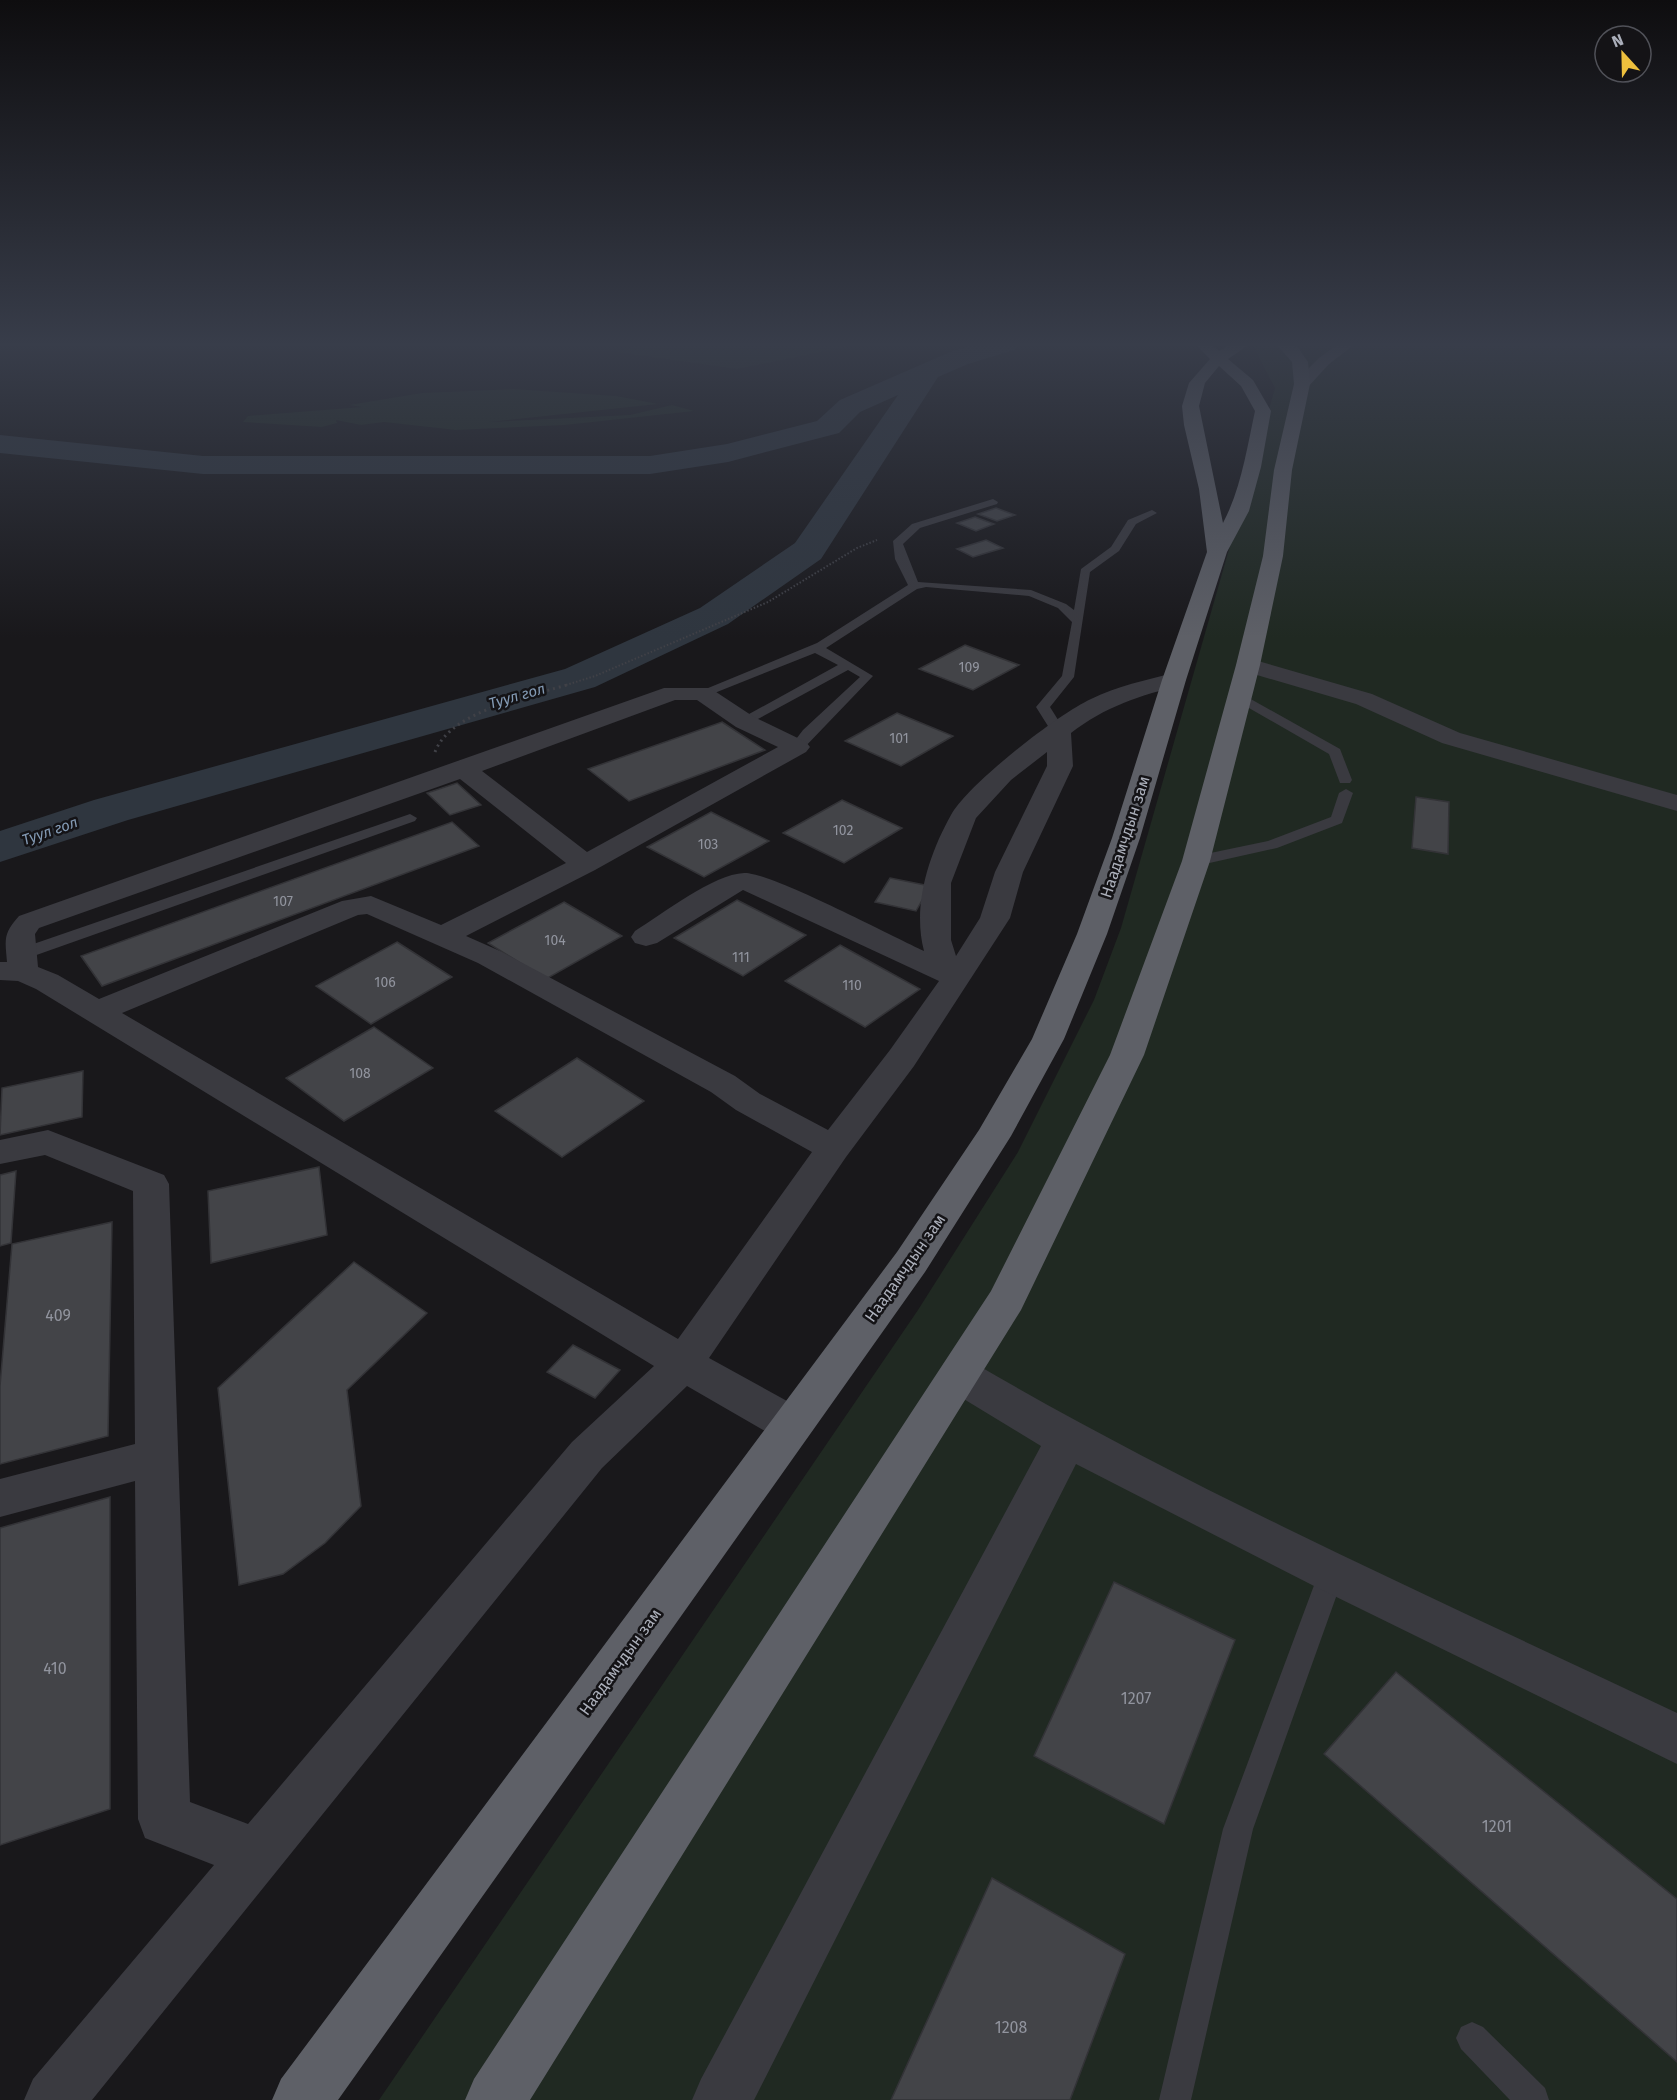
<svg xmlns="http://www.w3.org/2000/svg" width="1677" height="2100" font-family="'Fira Sans',sans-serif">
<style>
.green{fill:#202922}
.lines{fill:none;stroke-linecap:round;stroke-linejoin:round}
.river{fill:#2f363f;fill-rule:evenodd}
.building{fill:#434448;stroke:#333337;stroke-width:1.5}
.path-far1{stroke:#404147;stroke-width:2;stroke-dasharray:1.5 2;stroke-linecap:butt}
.path{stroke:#404147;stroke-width:3;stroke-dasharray:2 4;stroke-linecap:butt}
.service{fill:#3a3a40;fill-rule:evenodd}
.minor{fill:#3a3a40;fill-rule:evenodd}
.primary{fill:#56575e;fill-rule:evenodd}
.trunk{fill:#5e6067;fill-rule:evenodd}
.labels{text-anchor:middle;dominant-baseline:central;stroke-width:5;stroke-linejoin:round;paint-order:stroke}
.number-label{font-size:14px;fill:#91949e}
.far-water-label{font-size:15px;font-style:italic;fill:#839ab4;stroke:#141316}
.street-label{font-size:16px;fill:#abafba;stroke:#141316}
.near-number-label{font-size:16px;fill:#91949e}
</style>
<rect width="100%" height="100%" fill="#19181b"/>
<!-- green -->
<g class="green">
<path d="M640,344H859L737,369L617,352Z"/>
<path d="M1252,344H1677V2100H379L918,1310L1018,1152L1094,1000L1121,928L1275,388Z"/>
<path d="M513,389L616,396L658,404L489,422L630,415L672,405L694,411L565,425L456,430L384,422L361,425L336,420L337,423L322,427L243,422L248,416L362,407L349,405L422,393Z"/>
</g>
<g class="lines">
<!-- river -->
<path class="river" d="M976,344H1018L1014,350L968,364L938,377L821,559L728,624L595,687L128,820L0,862V831L94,800L565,669L700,608L795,543L898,395L860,412L839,433L728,462L650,474H203L0,453V435L203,456H650L727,444L817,421L840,400L950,352Z"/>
</g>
<!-- building -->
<g class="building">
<path d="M996,508L1015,515L997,521L978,514Z"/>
<path d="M975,517L994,524L976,531L957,523Z"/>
<path d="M986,540L1003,548L973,557L957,549Z"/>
<path d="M965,645L1019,665L973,690L919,669Z"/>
<path d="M897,713L953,736L901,766L845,741Z"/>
<path d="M722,722L765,750L629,801L588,769Z"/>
<path d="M457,783L481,805L450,815L427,793Z"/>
<path d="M1416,797L1449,802L1448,854L1412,848Z"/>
<path d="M842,800L902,828L844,863L783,833Z"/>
<path d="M711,812L769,841L704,877L647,847Z"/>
<path d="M452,822L479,846L102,986L81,956Z"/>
<path d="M890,878L930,886L916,911L875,902Z"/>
<path d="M737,900L806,935L743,976L674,938Z"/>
<path d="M564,902L622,936L546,979L488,943Z"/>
<path d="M397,942L452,977L371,1024L316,986Z"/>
<path d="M840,945L920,989L865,1027L785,981Z"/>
<path d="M374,1027L433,1068L344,1121L286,1078Z"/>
<path d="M577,1058L644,1101L562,1157L495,1111Z"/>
<path d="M83,1071L82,1117L0,1135L2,1088Z"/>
<path d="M319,1167L327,1235L211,1263L208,1191Z"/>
<path d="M16,1171L11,1243L0,1246V1175Z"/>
<path d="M112,1222L108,1436L0,1464V1386L12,1244Z"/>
<path d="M354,1262L427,1313L347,1390L361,1506L325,1543L283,1574L239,1585L218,1388Z"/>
<path d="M573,1345L620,1370L595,1398L547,1372Z"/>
<path d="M110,1497V1809L0,1845V1528Z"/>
<path d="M1114,1582L1235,1640L1164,1824L1034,1756Z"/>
<path d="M1396,1672L1677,1899V2062L1324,1754Z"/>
<path d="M992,1878L1125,1954L1070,2100H891Z"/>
</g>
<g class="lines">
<!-- path-far1 -->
<path class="path-far1" d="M566,685L595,676L768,602L857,548L877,540"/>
<!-- path -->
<path class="path" d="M435,752C451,710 532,696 570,684"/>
<!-- service -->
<g class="service">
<path d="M993,499L998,502L997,504L920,528L903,544L918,582L1031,590L1066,604L1074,610L1081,569L1111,547L1128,520L1152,510L1157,513L1136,524L1119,551L1090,572L1074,677L1050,707L1065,731L1063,734H1053L1036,707L1062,676L1072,622L1058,608L1029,596L926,587L917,589L826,648L873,676L802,750L797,751L790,747L803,730L860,677L848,670L745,726L740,725V719L838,665L815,653L707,696H697L696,693L817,643L908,585L895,559L893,541L912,524Z"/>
<path d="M1240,693L1340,749L1352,780L1350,783H1340L1329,754L1235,700L1233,697Z"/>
<path d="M1346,789L1353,793L1342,823L1277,848L1196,866L1188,861L1196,856L1268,841L1331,817L1339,793Z"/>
<path d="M410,814L417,818L415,821L28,958H16L14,954L16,950Z"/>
<path d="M1332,1560L1341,1564L1345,1572L1253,1829L1191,2100H1159L1223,1829L1319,1572L1323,1564Z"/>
<path d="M1472,2022L1483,2027L1545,2088L1549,2100H1510L1461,2049L1456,2038L1461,2027Z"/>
</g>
<!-- minor -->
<g class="minor">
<path d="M1248,658L1372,694L1460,733L1677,795V811L1442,743L1356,704L1240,670L1236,665L1240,660Z"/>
<path d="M1174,673L1182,675L1186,680L1182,685C1141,695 1104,707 1071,733L1073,766L1023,872L1010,918L914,1066L846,1157L709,1358L807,1412L813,1425L807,1438L792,1443L777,1438L687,1386L602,1468L92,2100H24L33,2079L214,1865L145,1838L138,1819L135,1481L0,1517V1479L135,1444L133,1191L45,1155L0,1164V1140L48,1130L164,1175L169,1184L190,1802L248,1824L572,1442L654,1366L36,989L18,981L0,980V962H7C5,939 3,934 19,916L664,688H710L754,717L806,742L810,747L806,752L595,870L466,936L500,951L735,1076L760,1094L828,1130L890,1050L939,981L743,890L657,943L646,946L635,943L631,937L635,931C662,914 714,874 744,873C768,871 893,937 924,951C912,906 929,854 951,815C968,784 1058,714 1091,699C1117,686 1146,680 1174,673ZM675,700H697L736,727L778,747L587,852L482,771ZM1047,752V766L995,872L980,918L956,956L951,940V883L976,818L1011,780ZM460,779L566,863L441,925L371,896L342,901L99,999L58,975L38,967L35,934L39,928ZM367,914L478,963L711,1092L736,1110L812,1152L678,1339L122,1013L358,915Z"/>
<path d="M959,1358L974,1363C1200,1495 1441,1601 1677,1713V1764L1316,1587L1076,1464L754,2100H692L701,2079L1041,1446L944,1387L938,1375L944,1363Z"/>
</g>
<!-- primary -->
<path class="primary" d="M1338,344H1355L1329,364L1308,387H1296L1294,384L1296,381L1319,358Z"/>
<!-- trunk -->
<g class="trunk">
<path d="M1195,344H1211L1219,351L1231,344H1250L1228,359L1253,380L1271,411L1261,467L1249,511L1227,552L1186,680L1140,838L1107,934L1064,1039L1011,1136L925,1272L338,2100H272L281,2079L897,1252L979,1130L1032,1039L1077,934L1112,838L1162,680L1207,552L1199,489L1184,425L1182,406L1189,383L1210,359ZM1219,366L1241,386L1255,411C1247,448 1241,489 1223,523L1199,406L1205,383Z"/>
<path d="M1276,344H1293L1299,349L1308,362L1310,384L1292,470L1283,556L1260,665L1210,861L1144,1055L1021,1310L530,2100H465L474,2079L991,1291L1110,1055L1182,861L1236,665L1263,556L1274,470L1294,384L1292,362Z"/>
</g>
</g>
<!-- sky -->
<linearGradient id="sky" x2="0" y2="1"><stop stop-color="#0e0d0f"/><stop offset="0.54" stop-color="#383d4a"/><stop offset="1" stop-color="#383d4a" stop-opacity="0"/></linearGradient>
<rect width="1677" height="638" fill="url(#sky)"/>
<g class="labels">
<!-- number labels -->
<g class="number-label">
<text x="969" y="667">109</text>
<text x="899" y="738">101</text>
<text x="843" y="830">102</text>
<text x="708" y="844">103</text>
<text x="283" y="901">107</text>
<text x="555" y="940">104</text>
<text x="741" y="957">111</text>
<text x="385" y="982">106</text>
<text x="852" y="985">110</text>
<text x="360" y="1073">108</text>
</g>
<!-- far-water labels -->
<g class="far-water-label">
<text transform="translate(517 696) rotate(-16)">Туул гол</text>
<text transform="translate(50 831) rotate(-19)">Туул гол</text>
</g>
<!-- street labels -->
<g class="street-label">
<text transform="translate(1125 837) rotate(-72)">Наадамчдын зам</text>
<text transform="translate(905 1268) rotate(-55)">Наадамчдын зам</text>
<text transform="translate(620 1662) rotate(-54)">Наадамчдын зам</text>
</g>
<!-- near-number labels -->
<g class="near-number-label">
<text x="58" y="1315">409</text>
<text x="55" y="1668">410</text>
<text x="1136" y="1698">1207</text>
<text x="1497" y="1826">1201</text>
<text x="1011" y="2027">1208</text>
</g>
</g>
<!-- north arrow -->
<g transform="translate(1623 54) rotate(338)"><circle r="28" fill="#141316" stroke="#505158" stroke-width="1.5"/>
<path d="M0-4.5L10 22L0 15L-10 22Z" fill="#eec03d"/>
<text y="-9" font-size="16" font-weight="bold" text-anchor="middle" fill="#abafba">N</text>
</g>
</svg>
